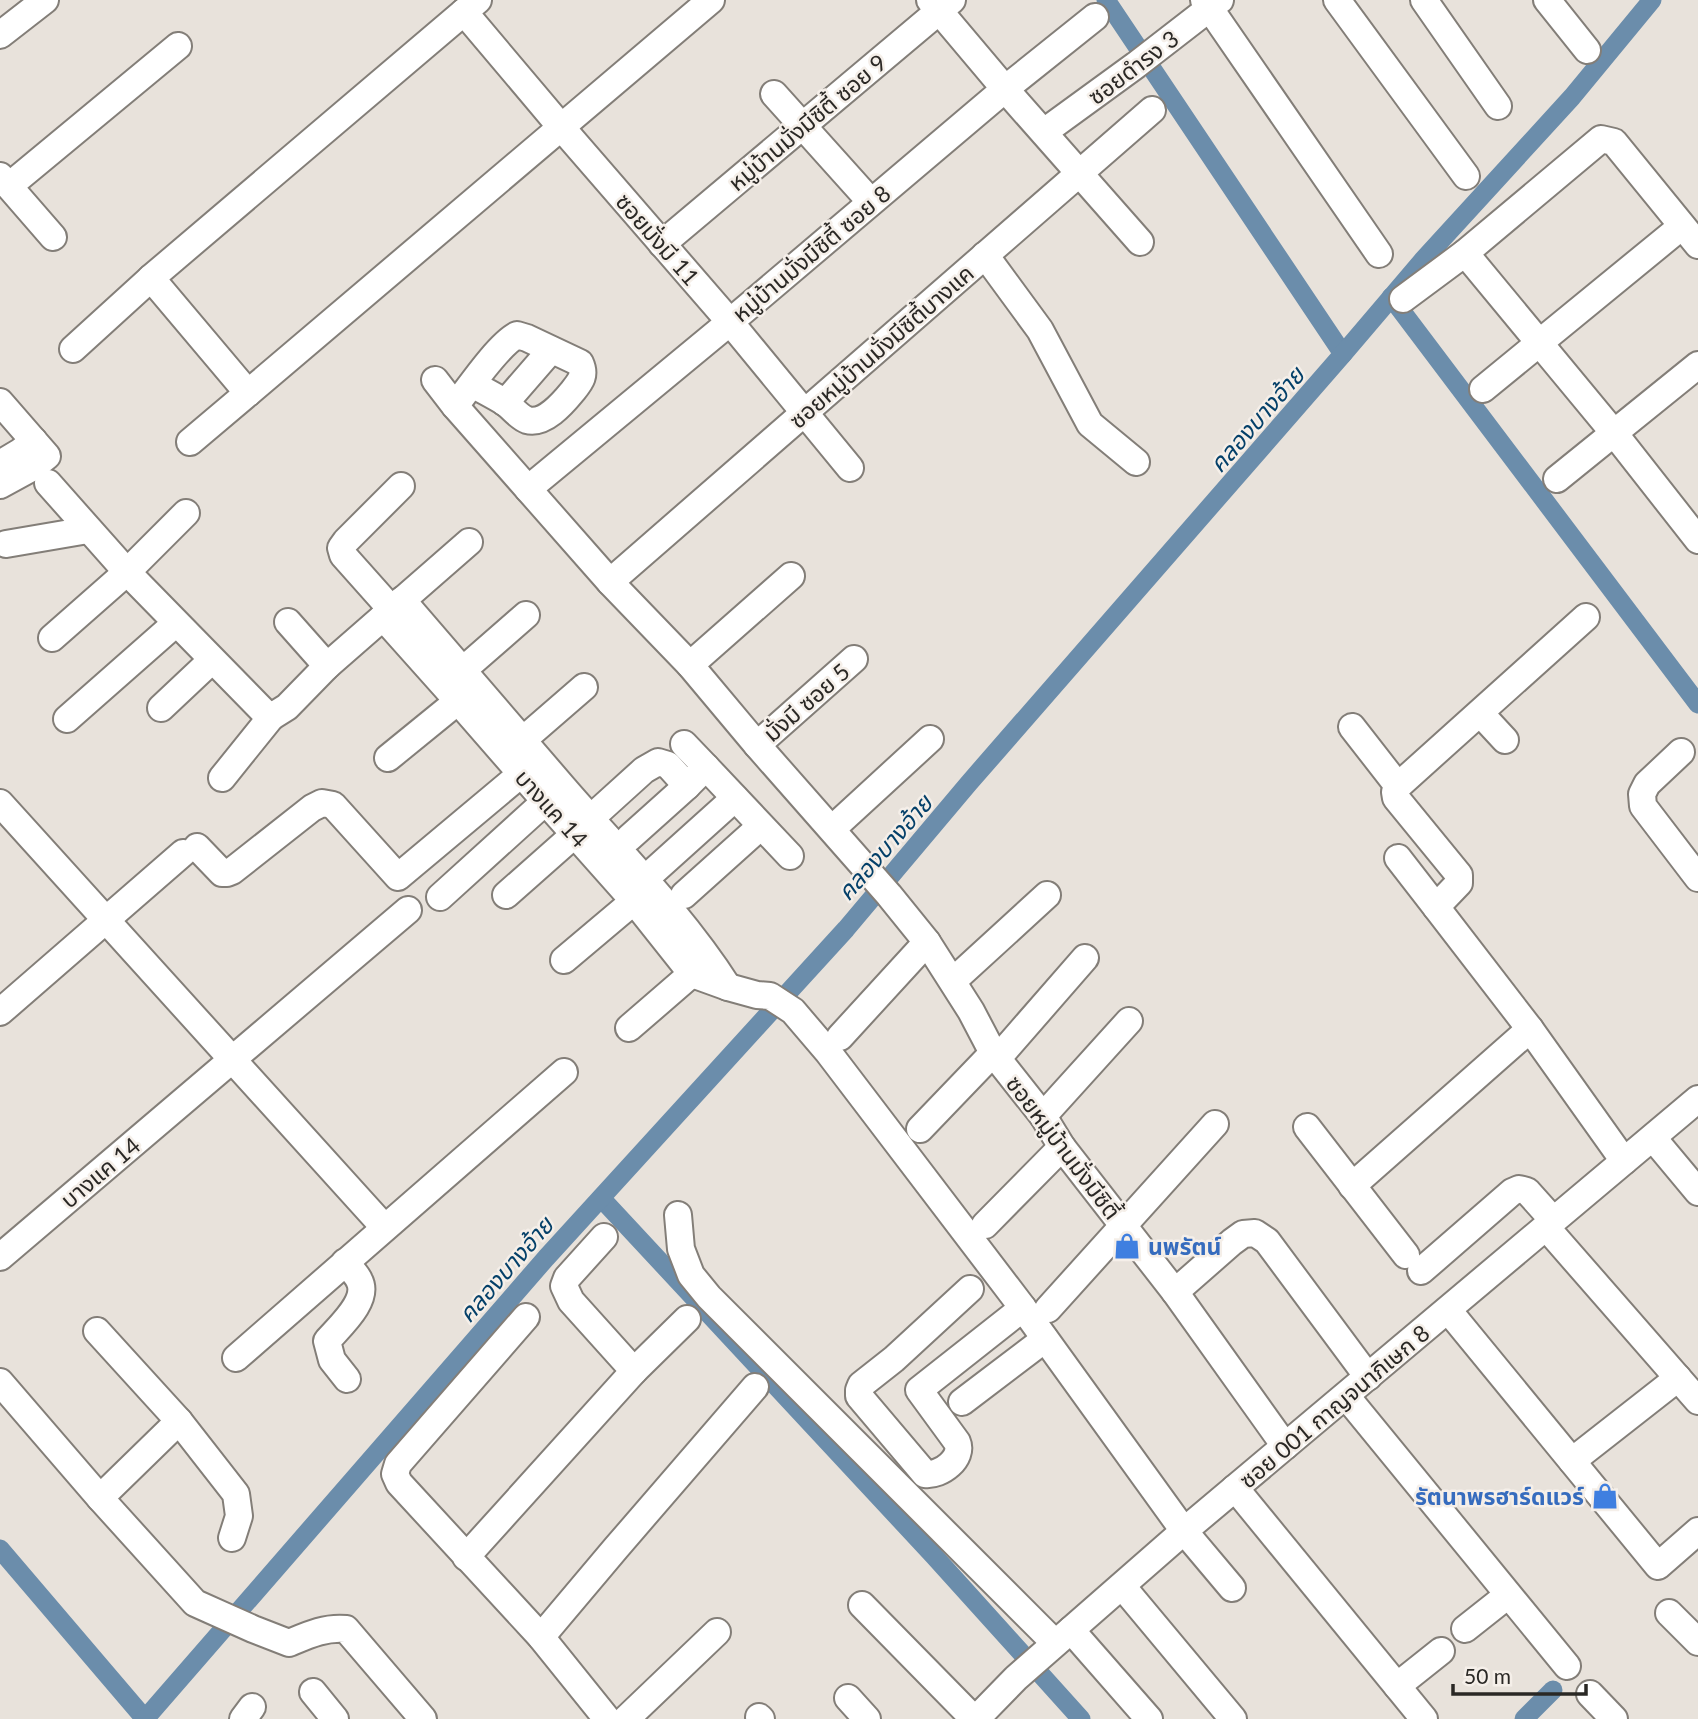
<svg xmlns="http://www.w3.org/2000/svg" width="1698" height="1719" font-family="Lato,'Noto Sans Thai',sans-serif">
<style>
.lines{fill:none;stroke-linecap:round;stroke-linejoin:round}
.canal{stroke:#6b8dab;stroke-width:19}
.minor-casing{stroke:#837e78;stroke-width:30}
.minor{stroke:#fff;stroke-width:26}
.labels{text-anchor:middle;dominant-baseline:central;stroke-width:5;stroke-linejoin:round;paint-order:stroke}
.street-label{font-size:23px;fill:#2a2825;stroke:#f5efe9}
.shop-label{font-size:23px;font-weight:bold;fill:#366cbe;stroke:#f5efe9;text-anchor:start}
.water-label{font-size:24px;font-style:italic;fill:#044069;stroke:#f5efe9}
</style>
<rect width="100%" height="100%" fill="#e8e2db"/>
<g class="lines">
<!-- canal -->
<g class="canal">
<path d="M1106,0L1343,354"/>
<path d="M1391,297L1698,704"/>
<path d="M601,1198L934,1556L1081,1719"/>
<path d="M0,1549L145,1719"/>
<path d="M145,1719L546,1258L846,929L969,783L1343,354L1423,260L1572,97L1652,0"/>
<path d="M1524,1719L1553,1690"/>
</g>
<!-- minor casing -->
<g class="minor-casing">
<g id="minor">
<path d="M930,0L1005,89L1140,242"/>
<path d="M1204,0L1379,254"/>
<path d="M1337,0L1466,176"/>
<path d="M1424,0L1498,106"/>
<path d="M1547,0L1587,50"/>
<path d="M464,12L561,127L730,322L850,468"/>
<path d="M0,35L45,0"/>
<path d="M774,94L871,202"/>
<path d="M1044,132L1136,65L1220,0"/>
<path d="M0,176L53,237"/>
<path d="M9,186L178,46"/>
<path d="M662,244L952,0"/>
<path d="M1465,253L1614,433L1698,540"/>
<path d="M985,255L1040,330L1090,424L1136,462"/>
<path d="M151,278L248,393L190,442"/>
<path d="M1403,299L1465,253L1601,139L1614,142L1698,245"/>
<path d="M73,349L151,278L478,0"/>
<path d="M435,380L455,406L610,582L690,665L757,745L889,895L927,942L971,1011L993,1053L1043,1116L1062,1147L1175,1292L1285,1446"/>
<path d="M1483,389L1682,226"/>
<path d="M248,393L711,0"/>
<path d="M0,402L47,456L33,467L0,485"/>
<path d="M505,403L551,350"/>
<path d="M455,406C469,388 498,345 517,335L527,338L580,363C586,376 580,382 572,392C563,403 544,425 527,420C519,417 512,408 506,403C495,396 483,390 472,384"/>
<path d="M0,464L20,452L34,441"/>
<path d="M1557,479L1698,365"/>
<path d="M48,483L127,572L266,714L271,717L287,707L327,666L469,542"/>
<path d="M528,489L730,322L1005,89L1095,17"/>
<path d="M6,544L88,530"/>
<path d="M610,582L1152,110"/>
<path d="M392,610L343,555L341,548L346,541L401,486"/>
<path d="M383,617L458,701L545,801L634,901L692,974L728,987C681,914 619,852 562,786C509,724 456,662 402,600"/>
<path d="M1586,617L1398,786L1395,792L1396,798L1459,875V883L1436,907L1530,1029L1624,1161"/>
<path d="M288,622L327,666"/>
<path d="M52,638L127,572L186,513"/>
<path d="M690,665L791,576"/>
<path d="M463,670L526,615"/>
<path d="M161,708L212,660"/>
<path d="M1480,713L1505,740"/>
<path d="M67,719L176,623"/>
<path d="M1352,727L1398,786"/>
<path d="M524,739L584,687"/>
<path d="M684,744L706,767"/>
<path d="M757,745L854,659"/>
<path d="M1681,752L1647,784L1642,794L1643,806L1698,878"/>
<path d="M388,758L458,701"/>
<path d="M222,778L271,717"/>
<path d="M0,803L384,1227"/>
<path d="M591,818L644,770L658,762L668,765L687,786L706,767L790,856"/>
<path d="M832,829L930,739"/>
<path d="M629,838L687,786"/>
<path d="M197,847L222,873H227L232,871L312,808L322,803L333,805L398,877L521,774"/>
<path d="M1398,858L1436,907"/>
<path d="M655,870L735,798"/>
<path d="M506,895L575,834"/>
<path d="M684,895L761,826"/>
<path d="M440,897L558,790"/>
<path d="M564,960L634,901"/>
<path d="M953,981L1047,895"/>
<path d="M728,987L757,995L770,996L793,1011L828,1052L1023,1308L1184,1531L1232,1588"/>
<path d="M0,1012L183,853"/>
<path d="M629,1028L703,964"/>
<path d="M840,1037L927,942"/>
<path d="M997,1059L1085,958"/>
<path d="M1043,1116L1129,1021"/>
<path d="M1307,1127L1406,1255"/>
<path d="M920,1129L993,1053"/>
<path d="M1653,1138L1698,1192"/>
<path d="M1352,1186L1530,1029"/>
<path d="M678,1215L681,1249L691,1275L709,1297L1055,1643"/>
<path d="M985,1225L1062,1147"/>
<path d="M1546,1227L1698,1401"/>
<path d="M0,1257L408,910"/>
<path d="M345,1262C349,1268 356,1273 359,1280C370,1300 340,1326 327,1341L332,1360L347,1379"/>
<path d="M1421,1271L1512,1192L1519,1189L1527,1191L1553,1220"/>
<path d="M970,1289L894,1359L861,1385L859,1390V1396L925,1474C941,1476 964,1458 957,1442L919,1390L1023,1308"/>
<path d="M1175,1292L1232,1242L1243,1234L1255,1233L1267,1241L1368,1377"/>
<path d="M1048,1309L1215,1124"/>
<path d="M1448,1310L1658,1566L1698,1531"/>
<path d="M526,1317L398,1464L395,1474L399,1483L541,1637L607,1719"/>
<path d="M97,1331L179,1421L236,1494L239,1516L232,1538"/>
<path d="M236,1358L564,1072"/>
<path d="M634,1371L687,1319"/>
<path d="M0,1382L100,1498L195,1603L253,1629L289,1643C308,1635 325,1627 346,1629L423,1719"/>
<path d="M1346,1396L1567,1666"/>
<path d="M962,1402L1045,1339"/>
<path d="M1572,1461L1678,1378"/>
<path d="M1235,1488L1424,1719"/>
<path d="M100,1498L179,1421"/>
<path d="M466,1557L634,1371L571,1301L564,1286L567,1278L604,1237"/>
<path d="M1122,1586L1233,1719"/>
<path d="M862,1605L974,1719"/>
<path d="M1669,1613L1698,1642"/>
<path d="M1465,1629L1508,1595"/>
<path d="M1071,1630L1149,1719"/>
<path d="M541,1637L616,1548L755,1387"/>
<path d="M1397,1686L1441,1651"/>
<path d="M313,1692L335,1719"/>
<path d="M1590,1694L1614,1719"/>
<path d="M848,1698L867,1719"/>
<path d="M759,1717L761,1719"/>
<path d="M243,1719L252,1707"/>
<path d="M626,1719L717,1632"/>
<path d="M976,1719L1016,1678L1184,1531L1698,1099"/>
</g>
</g>
<!-- minor -->
<use href="#minor" class="minor"/>
</g>
<!-- icons -->
<defs>
<g id="shop-bare" transform="scale(2.1)"><path d="M-5-2.5h2.3a2.7 3.5 0 0 1 5.4 0H5L5.5 6h-11ZM-1.5-2.5h3a1.5 2.3 0 0 0-3 0Z" fill="#3f7fe0" stroke="#f5efe9" stroke-width="2.5" paint-order="stroke"/></g>
</defs>
<g fill-rule="evenodd">
<use href="#shop-bare" x="1127" y="1246"/>
<use href="#shop-bare" x="1605" y="1496"/>
</g>
<g class="labels">
<!-- street labels -->
<g class="street-label">
<text transform="translate(1133 67) rotate(-37)">ซอยดำรง 3</text>
<text transform="translate(807 122) rotate(-40)">หมู่บ้านมั่งมีซิตี้ ซอย 9</text>
<text transform="translate(658 239) rotate(49)">ซอยมั่งมี 11</text>
<text transform="translate(811 253) rotate(-40)">หมู่บ้านมั่งมีซิตี้ ซอย 8</text>
<text transform="translate(881 346) rotate(-41)">ซอยหมู่บ้านมั่งมีซิตี้บางแค</text>
<text transform="translate(806 702) rotate(-41)">มั่งมี ซอย 5</text>
<text transform="translate(552 808) rotate(48)">บางแค 14</text>
<text transform="translate(1064 1147) rotate(53)">ซอยหมู่บ้านมั่งมีซิตี้</text>
<text transform="translate(100 1172) rotate(-40)">บางแค 14</text>
<text transform="translate(1334 1406) rotate(-40)">ซอย 001 กาญจนาภิเษก 8</text>
</g>
<!-- shop labels -->
<g class="shop-label">
<text x="1148" y="1246">นพรัตน์</text>
<text x="1584" y="1496" text-anchor="end">รัตนาพรฮาร์ดแวร์</text>
</g>
<!-- water labels -->
<g class="water-label">
<text transform="translate(1256 419) rotate(-49)">คลองบางอ้าย</text>
<text transform="translate(884 847) rotate(-49)">คลองบางอ้าย</text>
<text transform="translate(505 1269) rotate(-49)">คลองบางอ้าย</text>
</g>
</g>
<!-- scale -->
<path d="M1453 1684v10h133v-10" fill="none" stroke="#2a2825" stroke-width="3.5"/>
<text x="1464" y="1684" font-size="21" fill="#2a2825" stroke="#f5efe9" stroke-width="5" paint-order="stroke">50 m</text>
</svg>
